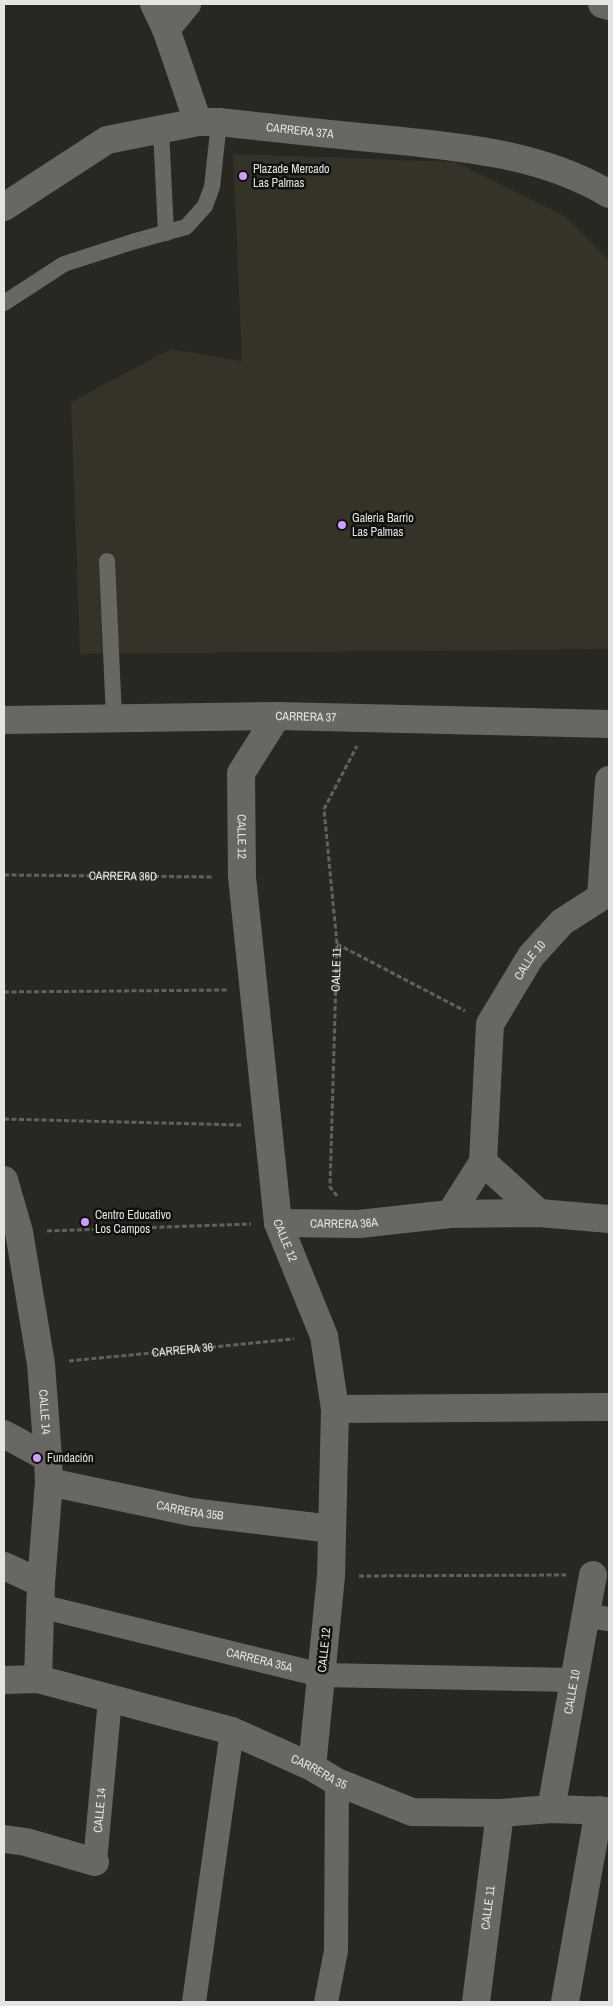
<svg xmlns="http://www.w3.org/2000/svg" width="613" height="2006" font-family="'Archivo Narrow',sans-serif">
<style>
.built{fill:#353228}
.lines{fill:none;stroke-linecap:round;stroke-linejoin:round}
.path{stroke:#62615d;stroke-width:3;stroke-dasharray:5 2.5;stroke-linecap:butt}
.service{stroke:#696762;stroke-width:16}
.pedestrian{stroke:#696762;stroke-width:24}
.minor{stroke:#696762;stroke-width:28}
.poi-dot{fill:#d19dfe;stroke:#11100e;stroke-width:2}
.labels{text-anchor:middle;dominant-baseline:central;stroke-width:5;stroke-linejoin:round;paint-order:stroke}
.street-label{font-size:12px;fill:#e5e4e1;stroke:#11100e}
.poi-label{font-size:12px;fill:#e5e4e1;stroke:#11100e;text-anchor:start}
</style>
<rect width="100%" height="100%" fill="#282722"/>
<!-- built -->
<path class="built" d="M233,154L455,162L566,217L609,260V649L80,654L71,402L171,349L242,361Z"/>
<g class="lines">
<!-- path -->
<g class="path">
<path id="s1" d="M4,875L214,877"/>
<path d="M337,944L465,1011"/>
<path d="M4,992L227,990"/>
<path d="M4,1119L241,1125"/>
<path id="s2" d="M337,1196L330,1187L337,944L324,809L357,746"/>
<path d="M47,1231L251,1224"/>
<path id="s3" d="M69,1361L294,1339"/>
<path d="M359,1576L566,1575"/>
</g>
<!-- service -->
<g class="service">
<path d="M161,130L166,233"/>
<path d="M4,303L64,264L132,242L186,227L205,206L212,187L219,122"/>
<path d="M107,561L114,718"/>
</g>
<!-- pedestrian -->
<g class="pedestrian">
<path id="s4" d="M40,1606L321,1675L574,1680"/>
<path d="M586,1616L609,1619"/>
<path id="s5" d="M95,1862L110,1699"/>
<path d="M194,2002L232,1731"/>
<path d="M326,2002L336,1951L337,1782"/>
</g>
<!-- minor -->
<g class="minor">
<path d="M154,4L166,29L198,122"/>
<path d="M602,4L609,6"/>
<path d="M166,29L187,4"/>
<path id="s6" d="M4,207L107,140L198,122H219C274,128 328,134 382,139C459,147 541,153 609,194"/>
<path id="s7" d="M277,716L241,773L242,877L278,1223L324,1336L335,1409L331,1576L312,1767"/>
<path id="s8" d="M4,720L277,716L609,724"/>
<path d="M483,1162L539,1213"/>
<path id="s9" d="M4,1180L19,1232L41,1364L48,1458L49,1482L41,1583L38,1679"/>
<path id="s10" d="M450,1214L483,1162L490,1024L531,956L562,922L601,897L609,780"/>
<path id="s11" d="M278,1223L359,1224L450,1214L539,1213L609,1219"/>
<path d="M335,1409L609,1407"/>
<path d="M4,1434L48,1458"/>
<path id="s12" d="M49,1482L191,1512L332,1529"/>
<path d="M4,1566L41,1583"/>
<path id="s13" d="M4,1680L38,1679L232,1731L312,1767L337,1782L412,1812L500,1813L551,1809L609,1811"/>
<path id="s14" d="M551,1809L593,1575"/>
<path d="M4,1839L26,1842L95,1862"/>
<path id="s15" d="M476,2002L500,1813"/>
<path d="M565,2002L599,1810"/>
</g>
</g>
<!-- markers -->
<g class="poi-dot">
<circle cx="243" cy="176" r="5"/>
<circle cx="342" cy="525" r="5"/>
<circle cx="85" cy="1222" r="5"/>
<circle cx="37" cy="1458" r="5"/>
</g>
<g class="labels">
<!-- street labels -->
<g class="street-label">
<text stroke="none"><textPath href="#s6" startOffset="318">CARRERA 37A</textPath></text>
<text stroke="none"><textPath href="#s8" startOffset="302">CARRERA 37</textPath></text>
<text stroke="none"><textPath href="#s7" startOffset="131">CALLE 12</textPath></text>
<text stroke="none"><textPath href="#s1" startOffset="119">CARRERA 36D</textPath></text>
<text stroke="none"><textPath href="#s10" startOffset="275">CALLE 10</textPath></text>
<text stroke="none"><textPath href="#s2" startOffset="229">CALLE 11</textPath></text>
<text stroke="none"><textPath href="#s11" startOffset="66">CARRERA 36A</textPath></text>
<text stroke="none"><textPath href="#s7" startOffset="538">CALLE 12</textPath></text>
<text stroke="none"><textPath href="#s3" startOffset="114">CARRERA 36</textPath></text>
<text stroke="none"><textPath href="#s9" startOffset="236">CALLE 14</textPath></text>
<text stroke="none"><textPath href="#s12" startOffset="144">CARRERA 35B</textPath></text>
<text transform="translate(324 1650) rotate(-84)">CALLE 12</text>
<text stroke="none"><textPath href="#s4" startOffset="226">CARRERA 35A</textPath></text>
<text stroke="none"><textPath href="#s14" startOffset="119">CALLE 10</textPath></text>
<text stroke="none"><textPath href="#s13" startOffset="331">CARRERA 35</textPath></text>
<text stroke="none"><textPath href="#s5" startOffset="52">CALLE 14</textPath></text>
<text stroke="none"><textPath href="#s15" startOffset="95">CALLE 11</textPath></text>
</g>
<!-- poi labels -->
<g class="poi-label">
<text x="253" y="169">Plazade Mercado<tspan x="253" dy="14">Las Palmas</tspan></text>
<text x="352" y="518">Galeria Barrio<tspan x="352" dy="14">Las Palmas</tspan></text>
<text x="95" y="1215">Centro Educativo<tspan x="95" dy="14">Los Campos</tspan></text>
<text x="47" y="1458">Fundación</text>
</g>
</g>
<!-- border -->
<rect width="613" height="2006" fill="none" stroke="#e5e4e1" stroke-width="10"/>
</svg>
